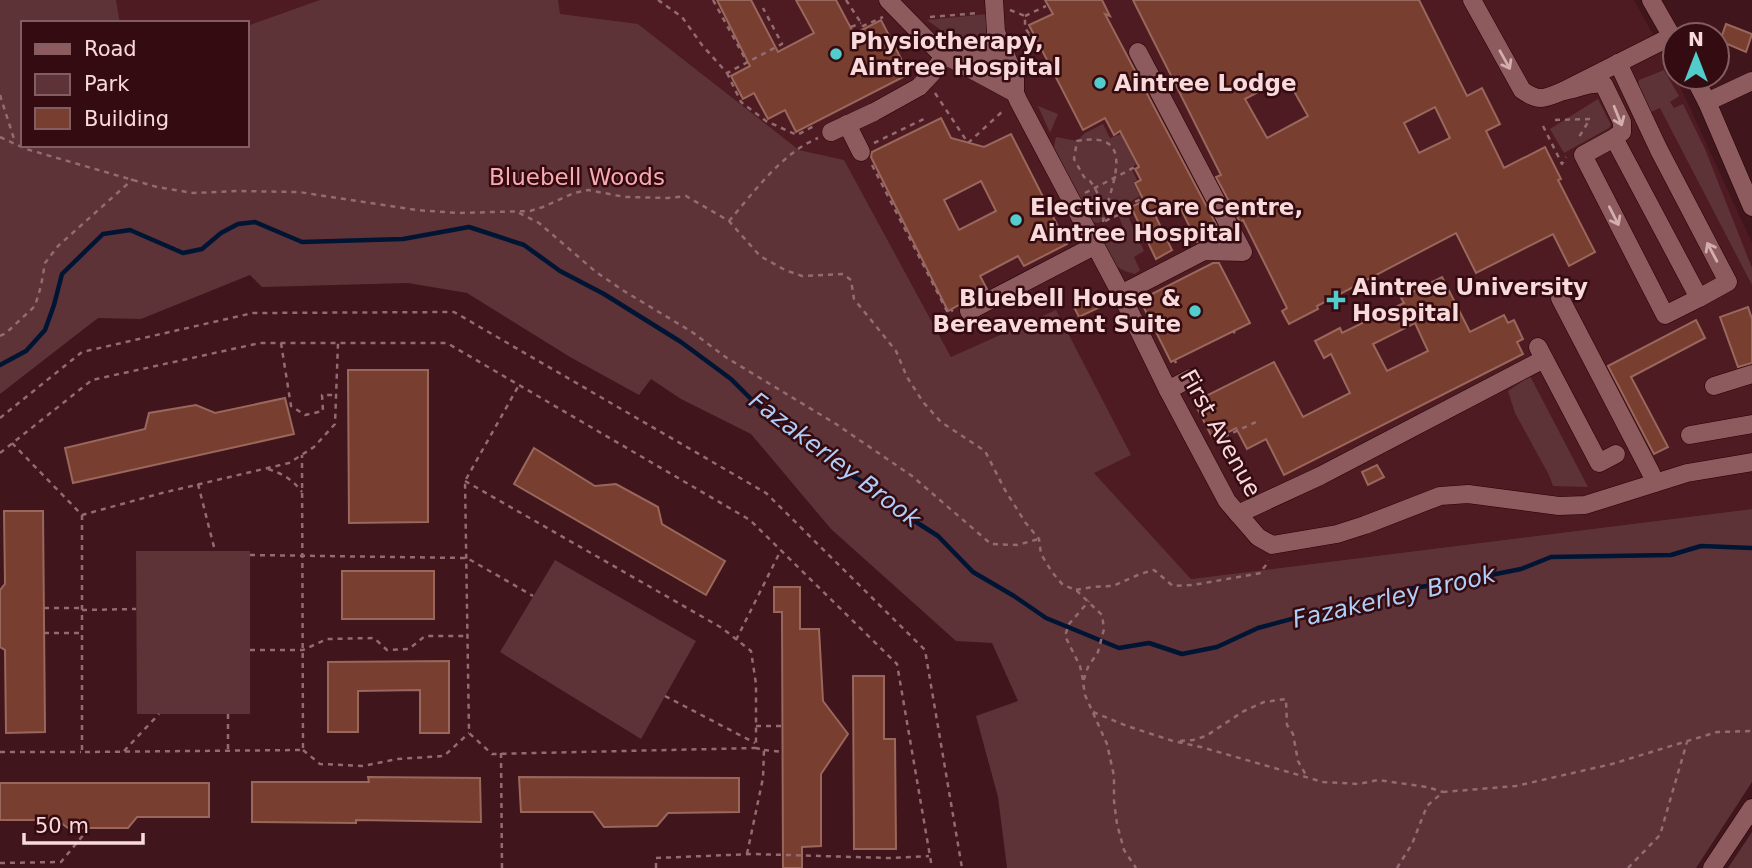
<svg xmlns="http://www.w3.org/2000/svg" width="1752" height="868" font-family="'DejaVu Sans',sans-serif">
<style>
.built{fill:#4e1b22}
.green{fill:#5d3337}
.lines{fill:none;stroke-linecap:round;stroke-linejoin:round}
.stream{stroke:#001533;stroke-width:4.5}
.building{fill:#783e30;stroke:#99675b;stroke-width:2;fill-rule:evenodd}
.minor-casing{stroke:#240005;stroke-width:19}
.path{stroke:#926c70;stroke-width:2.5;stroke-dasharray:5 5;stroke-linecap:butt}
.minor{stroke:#8d5b5e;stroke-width:18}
.oneway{stroke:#d3aeaf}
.poi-dot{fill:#52cdcc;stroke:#340b11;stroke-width:2.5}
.labels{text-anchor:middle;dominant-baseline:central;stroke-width:5;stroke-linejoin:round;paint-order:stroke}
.poi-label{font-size:23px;font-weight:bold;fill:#f8dadb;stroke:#340b11;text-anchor:start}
.park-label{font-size:23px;fill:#f8abb0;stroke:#340b11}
.street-label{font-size:23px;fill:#f8dadb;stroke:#340b11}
.water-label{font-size:24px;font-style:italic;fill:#adcef8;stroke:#340b11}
</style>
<rect width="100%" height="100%" fill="#40151b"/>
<!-- built -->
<path class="built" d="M116,0H1634L1674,73L1752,243V509L1191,579L1019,392L967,386L844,161L799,150L638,24L247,75V23H120Z"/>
<!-- green -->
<g class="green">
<path d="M0,0H116L120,23H23V145H247V26L320,0H558L560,14L638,24L799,150L844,160L951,357L1056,310L1131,455L1094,473L1191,579L1752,509V782L1696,868H1007L998,797L976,716L1018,701L992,643L956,641L831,529L751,434L681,399L651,379L639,395L570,357L467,293L408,283L262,287L250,275L141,319L98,318L0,394Z"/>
<path d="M987,14L988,37L985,50L982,52H971L927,20Z"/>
<path d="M1664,70L1679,96L1670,102L1674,108L1683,104L1705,149L1752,268V285L1660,108L1649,113L1638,85L1639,80Z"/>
<path d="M1598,99L1611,125L1609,128L1564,153L1550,129Z"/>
<path d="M1038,106L1058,114L1050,133Z"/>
<path d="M1103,124L1110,138L1121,134L1136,164L1131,168L1137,180L1133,182L1140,196L1131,201L1130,205L1098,223L1090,221L1054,147L1056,137L1077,141L1085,133Z"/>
<path d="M1127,214L1144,251L1134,257L1140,270L1135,274C1111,269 1110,258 1100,238L1123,227L1119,217Z"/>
<path d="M1530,376L1588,487L1553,486L1549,475L1515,413L1508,391Z"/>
<path d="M136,551H250V714H137Z"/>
<path d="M555,560L696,641L641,739L500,652Z"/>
<path d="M1752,832V868H1728Z"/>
</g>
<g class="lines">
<!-- stream -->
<path class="stream" d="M0,365L26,351L45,330L54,305L62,274L103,234L130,230L183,253L202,249L221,233L238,224L255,222L302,242L403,239L469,227L524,245L560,271L604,294L681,342L731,379L758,406L815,441L850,475L884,493L905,515L938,536L973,572L1014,596L1046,618L1119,648L1149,643L1182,654L1217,647L1258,628L1396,591L1481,577L1521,569L1551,557L1671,555L1701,546L1752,548"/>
</g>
<!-- building -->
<g class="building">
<path d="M717,0H751L778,52L814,33L796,0H836L854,34L881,20L909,74L796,132L785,110L768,119L754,93L743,99L731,76L750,66Z"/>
<path d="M1045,0H1102L1110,16L1105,14L1220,232L1197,242L1178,203L1155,215L1172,250L1156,259L1131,207L1144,201L1135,183L1141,180L1135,169L1139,167L1120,131L1114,135L1105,118L1083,130L1029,25L1053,14Z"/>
<path d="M1133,0H1419L1467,96L1482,88L1500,124L1486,131L1504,168L1545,147L1561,179L1558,180L1595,252L1569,266L1553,234L1476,273L1456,233L1317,306L1318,309L1289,324L1282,311L1287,308L1243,220L1240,222L1216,177L1221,175ZM1286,77L1308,116L1267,138L1245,99ZM1435,107L1450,138L1419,153L1404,123Z"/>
<path d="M1726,24L1752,34L1746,52L1720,41Z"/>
<path d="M941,118L951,138L984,147L1011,134L1067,244L1024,266L1018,256L980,276L987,289L948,311L871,157L872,152ZM981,181L996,211L959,230L944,200Z"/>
<path d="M1213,263H1219L1250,323L1171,362L1140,300Z"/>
<path d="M1442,277L1470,332L1504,315L1508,323L1514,320L1523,339L1517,342L1523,354L1284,475L1266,439L1247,449L1236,428L1221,436L1219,433L1212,437L1194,402L1274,362L1303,417L1350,393L1331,354L1324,358L1315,341L1340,328L1342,333L1404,303L1401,298ZM1415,323L1428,351L1387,371L1373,344Z"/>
<path d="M1094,295L1100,307L1079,317L1073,305Z"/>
<path d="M1748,307L1752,319V363L1738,367L1720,317Z"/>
<path d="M1696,320L1705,338L1631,377L1668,447L1654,454L1608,366Z"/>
<path d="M348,370H428V522L349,523Z"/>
<path d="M285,398L294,434L73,483L65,448L145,429L149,413L196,405L215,413Z"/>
<path d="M534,448L595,486L616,484L658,507L662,524L725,561L706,595L514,484Z"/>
<path d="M1377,465L1384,477L1368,485L1362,472Z"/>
<path d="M4,511H43L45,732L6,733L5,650L0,647V590L5,584Z"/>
<rect x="342" y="571" width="92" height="48"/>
<path d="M774,587H800V629H819L823,701L848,734L821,774V846L802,847V868H783L782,612H774Z"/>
<path d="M449,661V733H420V690L358,691V732H328V662Z"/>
<path d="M853,676H884V739H895L896,849H854Z"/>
<path d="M368,777L480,778L481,822L356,820V823L252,822V782H369Z"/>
<path d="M519,777L739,778V812L668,813L657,826L604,827L593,812H521Z"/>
<path d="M0,783H209V817H137L128,828H68L57,820H0Z"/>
</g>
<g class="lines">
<!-- minor casing -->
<g class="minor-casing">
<g id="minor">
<path d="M888,0L939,52L1015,93"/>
<path d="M994,0L996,32L1015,77V93L1018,100L1121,294L1168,390L1227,501L1258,537L1272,545L1337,534L1365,525L1440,496L1468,494L1559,506L1585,505L1687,473L1752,462"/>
<path d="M1472,0L1522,90C1539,102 1544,99 1563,91L1672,36"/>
<path d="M1651,0L1675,42"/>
<path d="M958,57L981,60L992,56L996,32"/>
<path d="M1618,63L1659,150L1728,282L1699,298"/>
<path d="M1694,77L1707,102L1752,207"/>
<path d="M1563,91C1577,90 1591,80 1604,85L1622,122V132L1614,138L1583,155L1665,315L1699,298L1614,138"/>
<path d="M1707,102L1752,81"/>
<path d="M847,124L861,152"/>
<path d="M831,132L874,112L919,87L933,72L945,55"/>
<path d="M1121,294L1204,251L1243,252L1138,52"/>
<path d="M1560,298L1651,473L1655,483"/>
<path d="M969,311L1094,246"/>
<path d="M1538,347L1599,463L1616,454"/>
<path d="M1714,386L1752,374"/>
<path d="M1168,390L1191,378"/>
<path d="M1690,435L1752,424"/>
<path d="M1238,514L1320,476L1544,359"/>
<path d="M1712,868L1752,808"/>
</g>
</g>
<!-- path -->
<g class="path">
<path d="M658,0L682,17L702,45L727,73L782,44L763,8"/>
<path d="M713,0L747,62"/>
<path d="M846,0L863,26L883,17"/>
<path d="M1010,10L1025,16V28L1030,35"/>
<path d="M1025,16L1046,6"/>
<path d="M930,17L979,13"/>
<path d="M851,27L861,23"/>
<path d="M1016,41L1033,33"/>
<path d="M727,73L741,102L766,121L797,135L816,125"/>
<path d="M935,93L968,143L1004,110"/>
<path d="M0,95L15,142"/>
<path d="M1555,120L1590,119L1579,137"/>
<path d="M1543,126L1562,164L1566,157"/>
<path d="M0,137L26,149L157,187L193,193L238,191L299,192L416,210L458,213L530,211L543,207L574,193L588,190L625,197L668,198L686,196L729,221L760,256L785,270L802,276L843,274L851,280L854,299L896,351L907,377L923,402L941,422L985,451L1005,490L1025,522L1039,539L1041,554L1052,572L1063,585L1076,590L1102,615L1104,629L1098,652L1088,667L1083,682L1085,695L1107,744L1114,776V801L1117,824L1124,850L1136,868"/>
<path d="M874,143L928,117"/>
<path d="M872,165L948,313L953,310"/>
<path d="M1085,193L1139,165"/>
<path d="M519,213L539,223L596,272L624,291L692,332L727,358L836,424L912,476L991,544L1017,545L1039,539"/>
<path d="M729,221C754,192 782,153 818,138"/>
<path d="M1105,221L1129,210L1127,206L1143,198"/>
<path d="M1103,222C1108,191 1142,129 1077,141L1074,159L1084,177L1090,181L1095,188L1105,210"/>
<path d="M1233,331L1235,333"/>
<path d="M0,336L6,333L35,306L41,286L45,263L58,246L133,179"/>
<path d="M281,343L291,406L305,415L323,411L322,395H335"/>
<path d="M1175,361L1176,363"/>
<path d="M0,418L82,352L253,313L454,312L766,493L925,650L962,868"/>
<path d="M1215,441L1256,422"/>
<path d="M12,443L82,515L162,493L289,463L314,447L335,424L338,343"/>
<path d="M0,453L92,380L260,343H447L750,520L897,664L932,868"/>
<path d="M268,469C283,474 292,479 302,492"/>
<path d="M465,481L722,628L751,651L756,684V748L492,754L469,733L465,481L519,385"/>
<path d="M198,484L215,551"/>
<path d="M82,515V752L303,750L302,455"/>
<path d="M250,555L467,558L533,596"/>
<path d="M1076,590L1092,587L1113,586L1140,574L1154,570L1173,586L1193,585L1261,573C1262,568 1267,566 1268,560"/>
<path d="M44,608H82"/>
<path d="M82,610L136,609"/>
<path d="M44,633H82"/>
<path d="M736,640L781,550"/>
<path d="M250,650H303L327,639L374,638L387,650L409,649L425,636H466"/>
<path d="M1083,680L1080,666L1065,636L1069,624L1089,601"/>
<path d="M665,696L755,743"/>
<path d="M1093,712L1127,726L1173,741L1201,747L1323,782L1359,784L1378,780L1427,787L1443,792"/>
<path d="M228,714V750"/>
<path d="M756,726H782"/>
<path d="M1180,741L1193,740L1206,736L1244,711L1264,702L1286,699L1287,725L1293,734L1298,761L1307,777"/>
<path d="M303,750L320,764L363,766L397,759L444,756L469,733"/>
<path d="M764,750L783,752"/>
<path d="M124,751L159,714"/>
<path d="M0,752H81"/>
<path d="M501,753L502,868"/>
<path d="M747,854L763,778L764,750L756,748"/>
<path d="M0,863L61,862L89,828"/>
<path d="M656,868V858L753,854L889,858L929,856"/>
<path d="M1397,868L1412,844L1427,806L1443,792L1516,786L1612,764L1717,732L1752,731"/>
<path d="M1628,868L1660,835L1687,742"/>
</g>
<!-- minor -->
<use href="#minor" class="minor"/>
</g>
<!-- one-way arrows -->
<defs><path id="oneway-shaft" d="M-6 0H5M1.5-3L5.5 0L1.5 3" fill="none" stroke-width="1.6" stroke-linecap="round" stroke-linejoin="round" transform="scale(1.75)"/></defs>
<g class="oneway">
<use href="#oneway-shaft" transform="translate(1505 60) rotate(61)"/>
<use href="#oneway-shaft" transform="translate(1618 116) rotate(68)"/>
<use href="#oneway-shaft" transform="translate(1614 216) rotate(63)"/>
<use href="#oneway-shaft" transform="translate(1712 252) rotate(-118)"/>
</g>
<!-- markers -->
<g class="poi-dot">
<circle cx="836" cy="54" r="7"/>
<circle cx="1100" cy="83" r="7"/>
<circle cx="1016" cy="220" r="7"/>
<path d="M1332.5 289.5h7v7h7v7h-7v7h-7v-7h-7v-7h7z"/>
<circle cx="1195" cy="311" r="7"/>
</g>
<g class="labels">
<!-- poi labels -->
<g class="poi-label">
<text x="850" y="41">Physiotherapy,<tspan x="850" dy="26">Aintree Hospital</tspan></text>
<text x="1114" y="83">Aintree Lodge</text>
<text x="1030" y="207">Elective Care Centre,<tspan x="1030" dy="26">Aintree Hospital</tspan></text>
<text x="1352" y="287">Aintree University<tspan x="1352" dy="26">Hospital</tspan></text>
<text x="1181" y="298" text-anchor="end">Bluebell House &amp;<tspan x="1181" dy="26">Bereavement Suite</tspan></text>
</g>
<!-- park labels -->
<g class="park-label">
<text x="577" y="177">Bluebell Woods</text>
</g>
<!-- street labels -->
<g class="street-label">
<text transform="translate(1221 433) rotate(61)">First Avenue</text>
</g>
<!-- water labels -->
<g class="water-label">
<text transform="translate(835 460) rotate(37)">Fazakerley Brook</text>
<text transform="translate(1394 597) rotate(-13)">Fazakerley Brook</text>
</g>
</g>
<!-- legend -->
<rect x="21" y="21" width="228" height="126" fill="#340b11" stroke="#825e62" stroke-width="2"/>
<rect x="35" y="44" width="35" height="10" fill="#8d5b5e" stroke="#825e62" stroke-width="2"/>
<text x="84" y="56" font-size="21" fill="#f8dadb">Road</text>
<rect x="35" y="74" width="35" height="21" fill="#5d3337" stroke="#825e62" stroke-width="2"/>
<text x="84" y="91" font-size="21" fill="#f8dadb">Park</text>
<rect x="35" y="108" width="35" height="21" fill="#783e30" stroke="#825e62" stroke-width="2"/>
<text x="84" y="126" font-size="21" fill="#f8dadb">Building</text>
<!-- north arrow -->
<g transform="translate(1696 56)"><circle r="33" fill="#340b11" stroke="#825e62" stroke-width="2"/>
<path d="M0-5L12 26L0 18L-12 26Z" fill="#52cdcc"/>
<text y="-10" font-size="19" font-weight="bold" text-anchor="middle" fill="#f8dadb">N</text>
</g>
<!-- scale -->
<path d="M24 833v10h119v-10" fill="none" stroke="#f8dadb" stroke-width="3.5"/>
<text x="35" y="833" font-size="21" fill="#f8dadb" stroke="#340b11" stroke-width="5" paint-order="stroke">50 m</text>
</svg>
